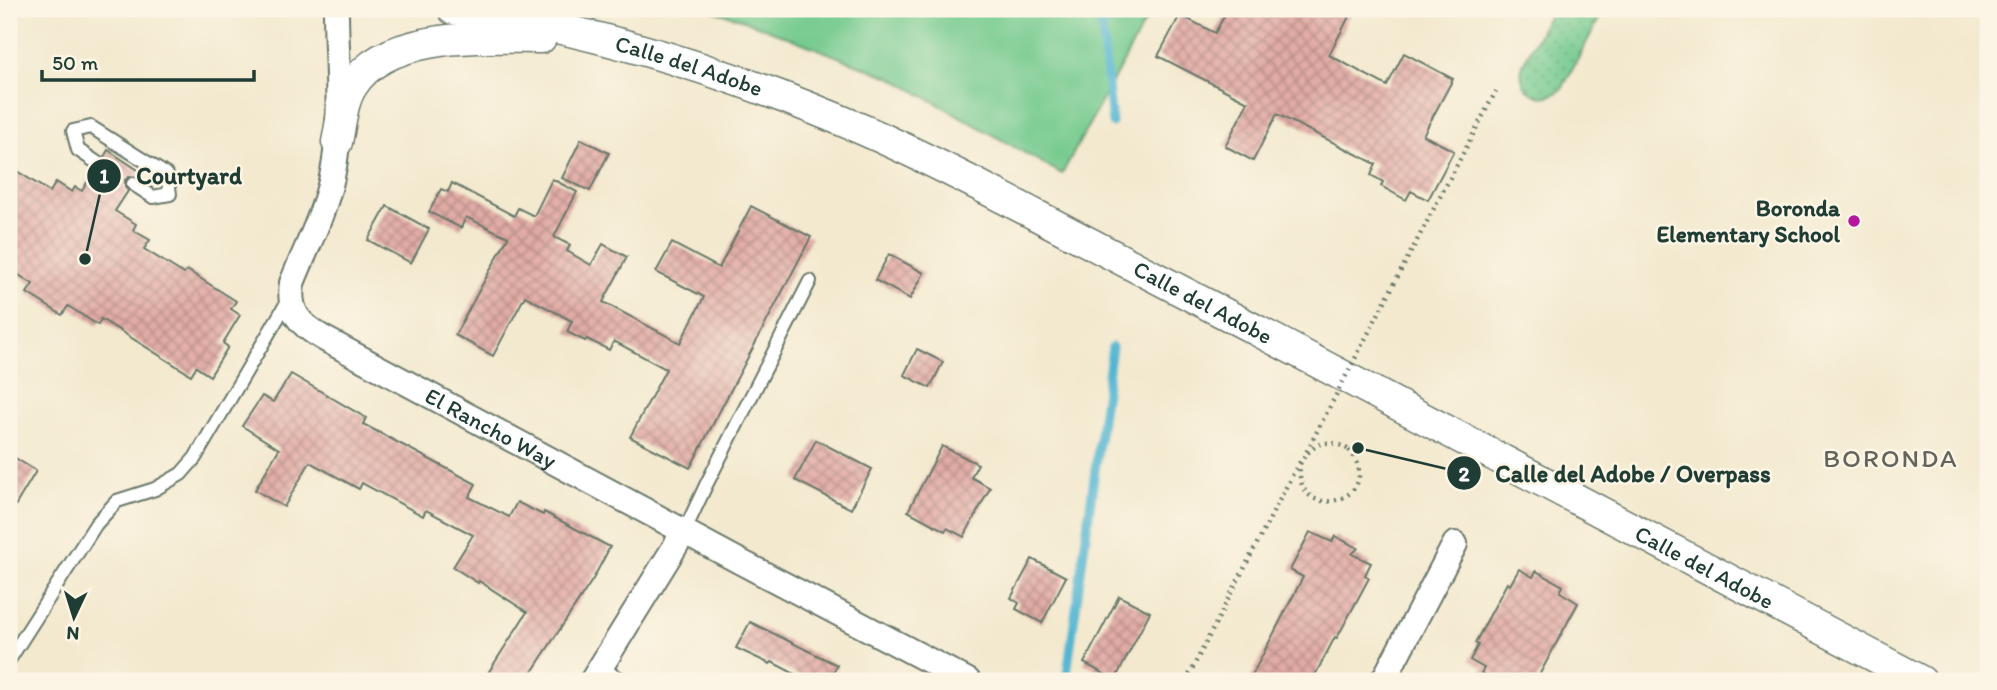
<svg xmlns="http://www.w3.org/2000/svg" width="1997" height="690" font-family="Itim,sans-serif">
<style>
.grass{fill:#74ca8f;stroke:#4a8462;stroke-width:2}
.park{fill:url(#park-dots);stroke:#4a8462;stroke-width:2}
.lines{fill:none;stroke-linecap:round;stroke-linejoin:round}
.stream{stroke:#53b6d2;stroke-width:9}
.building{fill:url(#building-cross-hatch)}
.service-casing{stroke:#69796a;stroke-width:16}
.minor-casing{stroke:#69796a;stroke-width:28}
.tertiary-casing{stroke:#69796a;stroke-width:33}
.path{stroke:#69796a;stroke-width:4.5;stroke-dasharray:2 5;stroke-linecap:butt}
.service{stroke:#fff;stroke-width:12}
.minor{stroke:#fff;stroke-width:24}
.tertiary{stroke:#fff;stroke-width:30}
.path-bridge{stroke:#69796a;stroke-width:4.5;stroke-dasharray:2 5;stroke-linecap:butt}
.poi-dot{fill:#b5179e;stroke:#fcf5e5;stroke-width:2.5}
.labels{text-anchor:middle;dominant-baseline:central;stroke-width:5;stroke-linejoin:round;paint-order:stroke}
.street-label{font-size:23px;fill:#1f3d34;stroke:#fcf5e5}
.poi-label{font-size:23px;font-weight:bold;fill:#1f3d34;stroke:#fcf5e5;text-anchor:end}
.quarter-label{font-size:26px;letter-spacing:2px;fill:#63645c;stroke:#fcf5e5}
.leader{fill:none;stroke:#1f3d34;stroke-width:2.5}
.callout-dot{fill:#1f3d34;stroke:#fcf5e5;stroke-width:2.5}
.mark-label{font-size:21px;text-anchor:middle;font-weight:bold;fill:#fff}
.callout-label{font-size:24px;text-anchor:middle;font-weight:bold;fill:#1f3d34;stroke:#fcf5e5;stroke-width:5;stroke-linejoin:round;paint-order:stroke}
</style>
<defs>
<pattern id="park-dots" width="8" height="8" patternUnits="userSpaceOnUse" patternTransform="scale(1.75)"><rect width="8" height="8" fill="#74ca8f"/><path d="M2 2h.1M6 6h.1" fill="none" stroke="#5fa576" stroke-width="1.8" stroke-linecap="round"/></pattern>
<pattern id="building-cross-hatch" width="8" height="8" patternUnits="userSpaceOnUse" patternTransform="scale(1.75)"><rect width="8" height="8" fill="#e2aca6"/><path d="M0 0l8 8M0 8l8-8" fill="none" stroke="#b78d88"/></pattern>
</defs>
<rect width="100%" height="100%" fill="#fcf5e5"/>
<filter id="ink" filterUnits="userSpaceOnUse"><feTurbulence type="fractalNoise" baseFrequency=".0143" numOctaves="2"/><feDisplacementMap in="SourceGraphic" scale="14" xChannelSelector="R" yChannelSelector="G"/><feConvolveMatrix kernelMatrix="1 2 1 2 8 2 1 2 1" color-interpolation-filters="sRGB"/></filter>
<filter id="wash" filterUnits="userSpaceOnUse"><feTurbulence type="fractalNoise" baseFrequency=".00686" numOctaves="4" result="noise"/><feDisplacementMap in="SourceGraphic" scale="28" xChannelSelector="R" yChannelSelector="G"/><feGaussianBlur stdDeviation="1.57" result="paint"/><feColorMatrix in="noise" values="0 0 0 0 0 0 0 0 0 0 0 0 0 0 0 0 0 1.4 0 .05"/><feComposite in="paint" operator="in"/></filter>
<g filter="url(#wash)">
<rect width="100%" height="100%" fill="#f3e9cf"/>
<!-- grass -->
<path class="grass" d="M707,9H1152L1062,174L892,78L741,19Z"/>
<!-- park -->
<path class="park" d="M1552,9H1604L1562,89C1541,107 1515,90 1523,64Z"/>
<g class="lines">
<!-- stream -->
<g class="stream">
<path d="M1100,9L1112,123"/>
<path d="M1066,681L1112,347"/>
</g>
</g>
<g id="blocks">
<!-- building -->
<g class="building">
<path d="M1228,9H1353L1329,55L1387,86L1404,53L1453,79L1423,135L1454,151L1428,200L1411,191L1406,200L1381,186L1383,182L1371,175L1376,164L1277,114L1253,161L1225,146L1248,102L1158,56L1180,15L1215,33Z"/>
<path d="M581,139L609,153L590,191L562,178Z"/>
<path d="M108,150L141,172L137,177L130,176L125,180V187L128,191L115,211L136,224L133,230L150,240L144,249L184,274L187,270L236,301L231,309L240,315L223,343L228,347L210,376L196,367L191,375L101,319L98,325L68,306L62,315L27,293L33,284L9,269V166L50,192L56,182L72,192L75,187L82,191L94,171L102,172L107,168V161L104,157Z"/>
<path d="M552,179L577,192L554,237L570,245L567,251L591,265L603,244L627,257L603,302L680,343L704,297L656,272L672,243L719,268L751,206L811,237L690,468L630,437L666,369L614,341L609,350L587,339L585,341L567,332L572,321L525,296L493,356L455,335L508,237L466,217L461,228L429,212L441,189L448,192L452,183L514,216L518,208L534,216Z"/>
<path d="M387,206L429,229L411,263L368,240Z"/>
<path d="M889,254L924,273L910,299L875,280Z"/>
<path d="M917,349L943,362L930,388L904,375Z"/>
<path d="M291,374L366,418L363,424L476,484L469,497L509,517L517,502L543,515L544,512L610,547L593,579L526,681H483L527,612L479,581L478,583L453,567L473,535L426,510L423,516L362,483L359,489L310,462L284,507L255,490L279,449L242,426L262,396L273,402Z"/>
<path d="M816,440L872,469L851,509L795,480Z"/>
<path d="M942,446L978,464L971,477L990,488L964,537L947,528L945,531L908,511Z"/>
<path d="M9,454L36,471L9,516Z"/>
<path d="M1310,532L1332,542L1335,536L1358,548L1352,554L1371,563L1365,575L1369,578L1337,638L1335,637L1312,681H1249L1303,577L1290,570Z"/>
<path d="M1032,559L1066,577L1042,623L1016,609L1019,603L1011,598Z"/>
<path d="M1519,569L1533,577L1536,571L1563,586L1560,592L1578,603L1536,681H1496L1481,673L1484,668L1470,660L1478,645L1475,643L1507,583L1510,585Z"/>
<path d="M1119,596L1150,612L1115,680L1084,663Z"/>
<path d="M750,622L837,665L829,681H808L772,662L770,664L736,648Z"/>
</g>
</g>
</g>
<g filter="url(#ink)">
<use href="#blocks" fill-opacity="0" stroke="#69796a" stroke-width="2"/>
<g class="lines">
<!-- service casing -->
<g class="service-casing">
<g id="service">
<path d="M99,164L78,150L73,131L91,127L167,175L170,194L153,197L133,184"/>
<path d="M684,532L707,483L810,281"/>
<path d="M9,660L96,524L117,501L155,489L181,474L195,458L289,299"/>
<path d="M600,668L625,681"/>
</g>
</g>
<!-- minor casing -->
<g class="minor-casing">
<g id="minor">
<path id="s1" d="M336,9C336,64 344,122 332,177C324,214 306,248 292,283C288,312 299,324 323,338L737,560L968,681"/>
<path d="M592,681L684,532"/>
<path d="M1383,681L1455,544"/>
</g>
</g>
<!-- tertiary casing -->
<g class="tertiary-casing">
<g id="tertiary">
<path id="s2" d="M453,9C596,29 734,74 866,131C923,156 979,185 1034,214C1109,253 1184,292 1258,331C1479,448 1700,565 1921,681"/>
<path d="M337,142C341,124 342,101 353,85C387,31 485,38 541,38"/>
</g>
</g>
<!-- path -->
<g class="path">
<path d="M1394,284L1496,91"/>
<path d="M1186,681L1297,466C1312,445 1325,435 1349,450"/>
</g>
<!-- service -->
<use href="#service" class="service"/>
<!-- minor -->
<use href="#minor" class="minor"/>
<!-- tertiary -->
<use href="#tertiary" class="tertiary"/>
<!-- path-bridge -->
<path class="path-bridge" d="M1349,450C1390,499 1293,529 1300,464L1394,284"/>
</g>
</g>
<!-- markers -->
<circle class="poi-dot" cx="1854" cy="221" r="7"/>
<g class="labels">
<!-- street labels -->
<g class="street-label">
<text stroke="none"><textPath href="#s2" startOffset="243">Calle del Adobe</textPath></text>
<text stroke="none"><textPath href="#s2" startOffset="810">Calle del Adobe</textPath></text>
<text stroke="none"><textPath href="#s1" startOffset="541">El Rancho Way</textPath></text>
<text stroke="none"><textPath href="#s2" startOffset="1377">Calle del Adobe</textPath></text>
</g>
<!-- poi labels -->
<g class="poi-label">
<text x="1840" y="208">Boronda<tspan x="1840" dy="26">Elementary School</tspan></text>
</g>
<!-- quarter labels -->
<g class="quarter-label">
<text x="1891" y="458">BORONDA</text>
</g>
</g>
<!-- callouts -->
<path class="leader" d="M85 259L104 176M1358 448L1464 473"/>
<g class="callout-dot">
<circle cx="85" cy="259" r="7"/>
<circle cx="1358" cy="448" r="7"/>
<circle cx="104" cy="176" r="18"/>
<circle cx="1464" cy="473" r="18"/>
</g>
<g class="mark-label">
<text x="104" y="183">1</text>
<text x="1464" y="481">2</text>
</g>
<g class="callout-label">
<text x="189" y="184">Courtyard</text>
<text x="1633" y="482">Calle del Adobe / Overpass</text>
</g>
<!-- margin -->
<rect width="1997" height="690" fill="none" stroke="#fcf5e5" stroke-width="35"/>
<!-- north arrow -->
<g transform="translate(74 617) rotate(184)" stroke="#fcf5e5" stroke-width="5" paint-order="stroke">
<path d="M0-5L12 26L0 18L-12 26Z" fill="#1f3d34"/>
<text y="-10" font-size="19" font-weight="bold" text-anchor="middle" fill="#1f3d34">N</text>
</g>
<!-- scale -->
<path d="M42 70v10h212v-10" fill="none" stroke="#1f3d34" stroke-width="3.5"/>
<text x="52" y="70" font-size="21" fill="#1f3d34" stroke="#fcf5e5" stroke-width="5" paint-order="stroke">50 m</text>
</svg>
